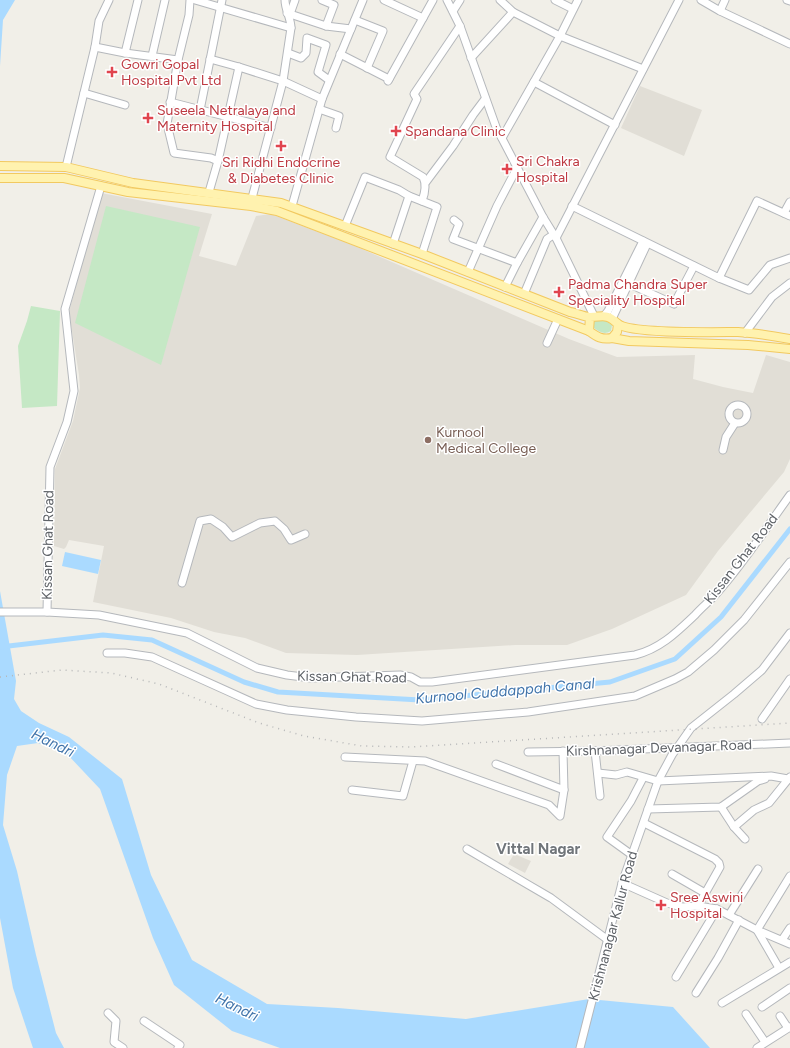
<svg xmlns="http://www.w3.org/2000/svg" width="790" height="1048" font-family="Figtree,sans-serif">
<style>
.education{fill:#e1ded6}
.green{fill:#c5e8c5}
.water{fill:#aadaff}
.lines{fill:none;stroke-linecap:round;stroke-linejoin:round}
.canal{stroke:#aadaff;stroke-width:5}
.minor-casing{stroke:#b5b8bc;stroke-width:9}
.major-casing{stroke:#f2c960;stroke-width:10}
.minor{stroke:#fff;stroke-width:7}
.major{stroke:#fff2af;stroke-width:8}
.rail{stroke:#b6b7b8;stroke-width:1.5;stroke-dasharray:1 5;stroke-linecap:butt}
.health-dot{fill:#e0444e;stroke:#fff;stroke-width:1.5}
.education-dot{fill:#8d6e63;stroke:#fff;stroke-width:1.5}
.labels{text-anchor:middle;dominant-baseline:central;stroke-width:3;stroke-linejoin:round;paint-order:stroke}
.health-label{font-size:14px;fill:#be3a42;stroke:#fff;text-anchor:start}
.education-label{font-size:14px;fill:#785e54;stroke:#fff;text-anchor:start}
.street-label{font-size:14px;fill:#5f6368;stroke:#fff}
.water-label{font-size:15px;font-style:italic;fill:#4174aa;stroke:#fff}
.neighbourhood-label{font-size:15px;font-weight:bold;fill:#70757a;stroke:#fff}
</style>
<rect width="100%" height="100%" fill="#f1efe8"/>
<!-- education -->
<g class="education">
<path d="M640,86L702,110L684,156L621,128Z"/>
<path d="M101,193L212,214L199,256L236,266L256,216L271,214L355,246L569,339L617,357L695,355L693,379L723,387L753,393L766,355L790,362V459L784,472L718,551L686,595L612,629L567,645H515L357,655L286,653L245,638L214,632L171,618L93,602L104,546L69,540L66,547L64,549L54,546L55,469L73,421L80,388L79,375L69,312Z"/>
<path d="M514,854L531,861L525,873L508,864Z"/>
</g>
<!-- green -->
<g class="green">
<path d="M106,206L200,227L161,365L75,323Z"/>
<path d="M31,306L60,311L57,406L22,408L18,346L27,321Z"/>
<path d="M604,320L612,325L611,331C604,335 600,332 594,328L593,324L595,321Z"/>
</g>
<!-- water -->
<g class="water">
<path d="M0,0H15L3,20L0,66Z"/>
<path d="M65,552L101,560L98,574L62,566Z"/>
<path d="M0,591L16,681L14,699L21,711L39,723L69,737L122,779L151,875L192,960L267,1004L338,1008L466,1019L589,999L673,1007L710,1048H280L232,1031L174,985L153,938L100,789L67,754L38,743L17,746L7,775L3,825L17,871L36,955L56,1033L64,1048H33L13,988L0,918Z"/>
</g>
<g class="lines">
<!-- canal -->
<path class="canal" d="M0,647L103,635L152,640L244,682L278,692L420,700L610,682L675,659L721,617L790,529"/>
<!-- minor casing -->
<g class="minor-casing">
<g id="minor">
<path d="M190,0L189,15L178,60L167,124L174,153L211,158L218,161"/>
<path d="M195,0L291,28"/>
<path d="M322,0L334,5L326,26"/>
<path d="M384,0L423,18"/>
<path d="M447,0L460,26L496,127L543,217L556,238L594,316"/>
<path d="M500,0L513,12"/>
<path d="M555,0L573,9"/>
<path d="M701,0L720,11L790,44"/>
<path d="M787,0L790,1"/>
<path d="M453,11L460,0"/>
<path d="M720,11L725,0"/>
<path d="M287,13L326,26L351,29"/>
<path d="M290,14L295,0"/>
<path d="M355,20L383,31L367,68"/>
<path d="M95,47L125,53L178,60"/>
<path d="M125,53L138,0"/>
<path d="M288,53L301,58L306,53L307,38L326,45L318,72L329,80"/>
<path d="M340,54L389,79"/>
<path d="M152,56L165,0"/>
<path d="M471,58L513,12L560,36L643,69"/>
<path d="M210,59L239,67"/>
<path d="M388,81L433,0"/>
<path d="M534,82L615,125"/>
<path d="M84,93L125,105"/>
<path d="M170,102L271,128"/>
<path d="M319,109L339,116L336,128"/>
<path d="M200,110L222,0"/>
<path d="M502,138L560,36L578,0"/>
<path d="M66,167L95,47L99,21L109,0"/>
<path d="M426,182L453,146L473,115L485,99"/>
<path d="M101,186L65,309L74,391L67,422L50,467L47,612L99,615L187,633L257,668L287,675L311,678L400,675L411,677L420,682H432L635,655C660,649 677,632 695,615C702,607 710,601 717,593C744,563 766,528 790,495"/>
<path d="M209,192L218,161L239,67L283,81L322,99"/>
<path d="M409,196L437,207L422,254"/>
<path d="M252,198L283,81L291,28C291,18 285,10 285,0"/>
<path d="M422,201C425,193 427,185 423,177L390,157L417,99L414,94L460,26"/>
<path d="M292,206L322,99L363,0"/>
<path d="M572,206L719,278L757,201L790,216"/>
<path d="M784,213L790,202"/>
<path d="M454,220L459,224L453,239L517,263L543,217"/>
<path d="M345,226L365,177L399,190L409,196L393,244"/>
<path d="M556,238L679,0"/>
<path d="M468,272L497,206L517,168"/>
<path d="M719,278L749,290L770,265L790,258"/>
<path d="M623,281L674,304L694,266"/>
<path d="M505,287L517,263"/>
<path d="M524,294L547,239L553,235"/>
<path d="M604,316L608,311L643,241"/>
<path d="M612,319L647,244"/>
<path d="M745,333L772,297L790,283"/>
<path d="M547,343L558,319"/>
<circle cx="738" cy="414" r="9"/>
<path d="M723,450L726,437L735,423"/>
<path d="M182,583L200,521L211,519L223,527L232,537L260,523L275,521L284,529L291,540L305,534"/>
<path d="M0,612H47"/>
<path d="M107,653H125L152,657L256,704L287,710L356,717L422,721L528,712L635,696L675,679L688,672L714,650L744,620L790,562"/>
<path d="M762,719L790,679"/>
<path d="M595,751L600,796"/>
<path d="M528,752L595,751L790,743"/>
<path d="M345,757L425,761L549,805L560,816L564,790"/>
<path d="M496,764L564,790L563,751"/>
<path d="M598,773L616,775L627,772L658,781L771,776L788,779"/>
<path d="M352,790L403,796L413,761"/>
<path d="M721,807L734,827L745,839"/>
<path d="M648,809L721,807L758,781L765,779"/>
<path d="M644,823L715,859L719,863L720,867L698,906"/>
<path d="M734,827L754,810L769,803L790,777"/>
<path d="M467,849L551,898L608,940"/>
<path d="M632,855L607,837L631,801L643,778"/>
<path d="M672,874L705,893"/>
<path d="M622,883L667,903L682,907L698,906L717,909L757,930L790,944"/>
<path d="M729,915L758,869"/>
<path d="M782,940L790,928"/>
<path d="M779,968L757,930L790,876"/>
<path d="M676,977L717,909"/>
<path d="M696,993L718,958L739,920"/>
<path d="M722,1003L790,962"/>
<path d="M762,1007L790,988"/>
<path d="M108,1013L116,1021L114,1042L123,1048"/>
<path d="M746,1014L765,1042"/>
<path d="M780,1016L788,1028"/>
<path d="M144,1021L180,1045L178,1048"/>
<path d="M580,1048L622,883L658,781L672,755L691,728L734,694L762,670L790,633"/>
<path d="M757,1048L790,1027"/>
</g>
</g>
<!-- major casing -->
<g class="major-casing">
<g id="major">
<path d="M0,166L66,167L133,183L281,203L422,254L570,312C576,313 584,317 590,317C604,317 606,313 618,324L617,332L612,338C602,340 597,337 589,331L590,317"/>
<path d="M0,178H64L128,192L251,206L277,211L589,331"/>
<path d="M618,324C632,334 716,332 738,332C755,333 773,336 790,339"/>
<path d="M612,338L629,341L748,345L790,349"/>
</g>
</g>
<!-- minor -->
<use href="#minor" class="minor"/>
<!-- major -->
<use href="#major" class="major"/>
<!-- rail -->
<path class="rail" d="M0,677L62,670L111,673L159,684L259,723L304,736L362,746L411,747L790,723"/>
</g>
<!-- markers -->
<g class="health-dot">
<path d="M110 66h4v4h4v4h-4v4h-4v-4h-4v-4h4z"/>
<path d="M146 112h4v4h4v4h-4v4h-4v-4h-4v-4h4z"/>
<path d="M394 125h4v4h4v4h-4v4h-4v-4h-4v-4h4z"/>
<path d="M279 140h4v4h4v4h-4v4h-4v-4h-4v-4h4z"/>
<path d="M505 163h4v4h4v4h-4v4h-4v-4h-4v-4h4z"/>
<path d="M557 286h4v4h4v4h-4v4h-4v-4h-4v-4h4z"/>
<path d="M659 899h4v4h4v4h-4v4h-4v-4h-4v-4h4z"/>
</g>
<circle class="education-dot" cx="428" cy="440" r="4"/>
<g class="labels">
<!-- health labels -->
<g class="health-label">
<text x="121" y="64">Gowri Gopal<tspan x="121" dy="16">Hospital Pvt Ltd</tspan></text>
<text x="157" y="110">Suseela Netralaya and<tspan x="157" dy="16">Maternity Hospital</tspan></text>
<text x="405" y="131">Spandana Clinic</text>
<text x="516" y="161">Sri Chakra<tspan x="516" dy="16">Hospital</tspan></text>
<text x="281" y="162" text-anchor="middle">Sri Ridhi Endocrine<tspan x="281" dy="16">&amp; Diabetes Clinic</tspan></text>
<text x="568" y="284">Padma Chandra Super<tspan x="568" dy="16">Speciality Hospital</tspan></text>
<text x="670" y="897">Sree Aswini<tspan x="670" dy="16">Hospital</tspan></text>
</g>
<!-- education labels -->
<g class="education-label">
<text x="436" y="432">Kurnool<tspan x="436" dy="16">Medical College</tspan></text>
</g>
<!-- street labels -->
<g class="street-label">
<text transform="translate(48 545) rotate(-89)">Kissan Ghat Road</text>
<text transform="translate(741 559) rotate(-52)">Kissan Ghat Road</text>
<text transform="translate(352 677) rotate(1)">Kissan Ghat Road</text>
<text transform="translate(659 748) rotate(-2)">Kirshnanagar Devanagar Road</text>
<text transform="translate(613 926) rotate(-75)">Krishnanagar Kallur Road</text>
</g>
<!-- water labels -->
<g class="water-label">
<text transform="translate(505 691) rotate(-5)">Kurnool Cuddappah Canal</text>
<text transform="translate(53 743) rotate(26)">Handri</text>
<text transform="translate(237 1007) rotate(26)">Handri</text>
</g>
<!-- neighbourhood labels -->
<g class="neighbourhood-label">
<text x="538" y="849">Vittal Nagar</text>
</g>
</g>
</svg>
